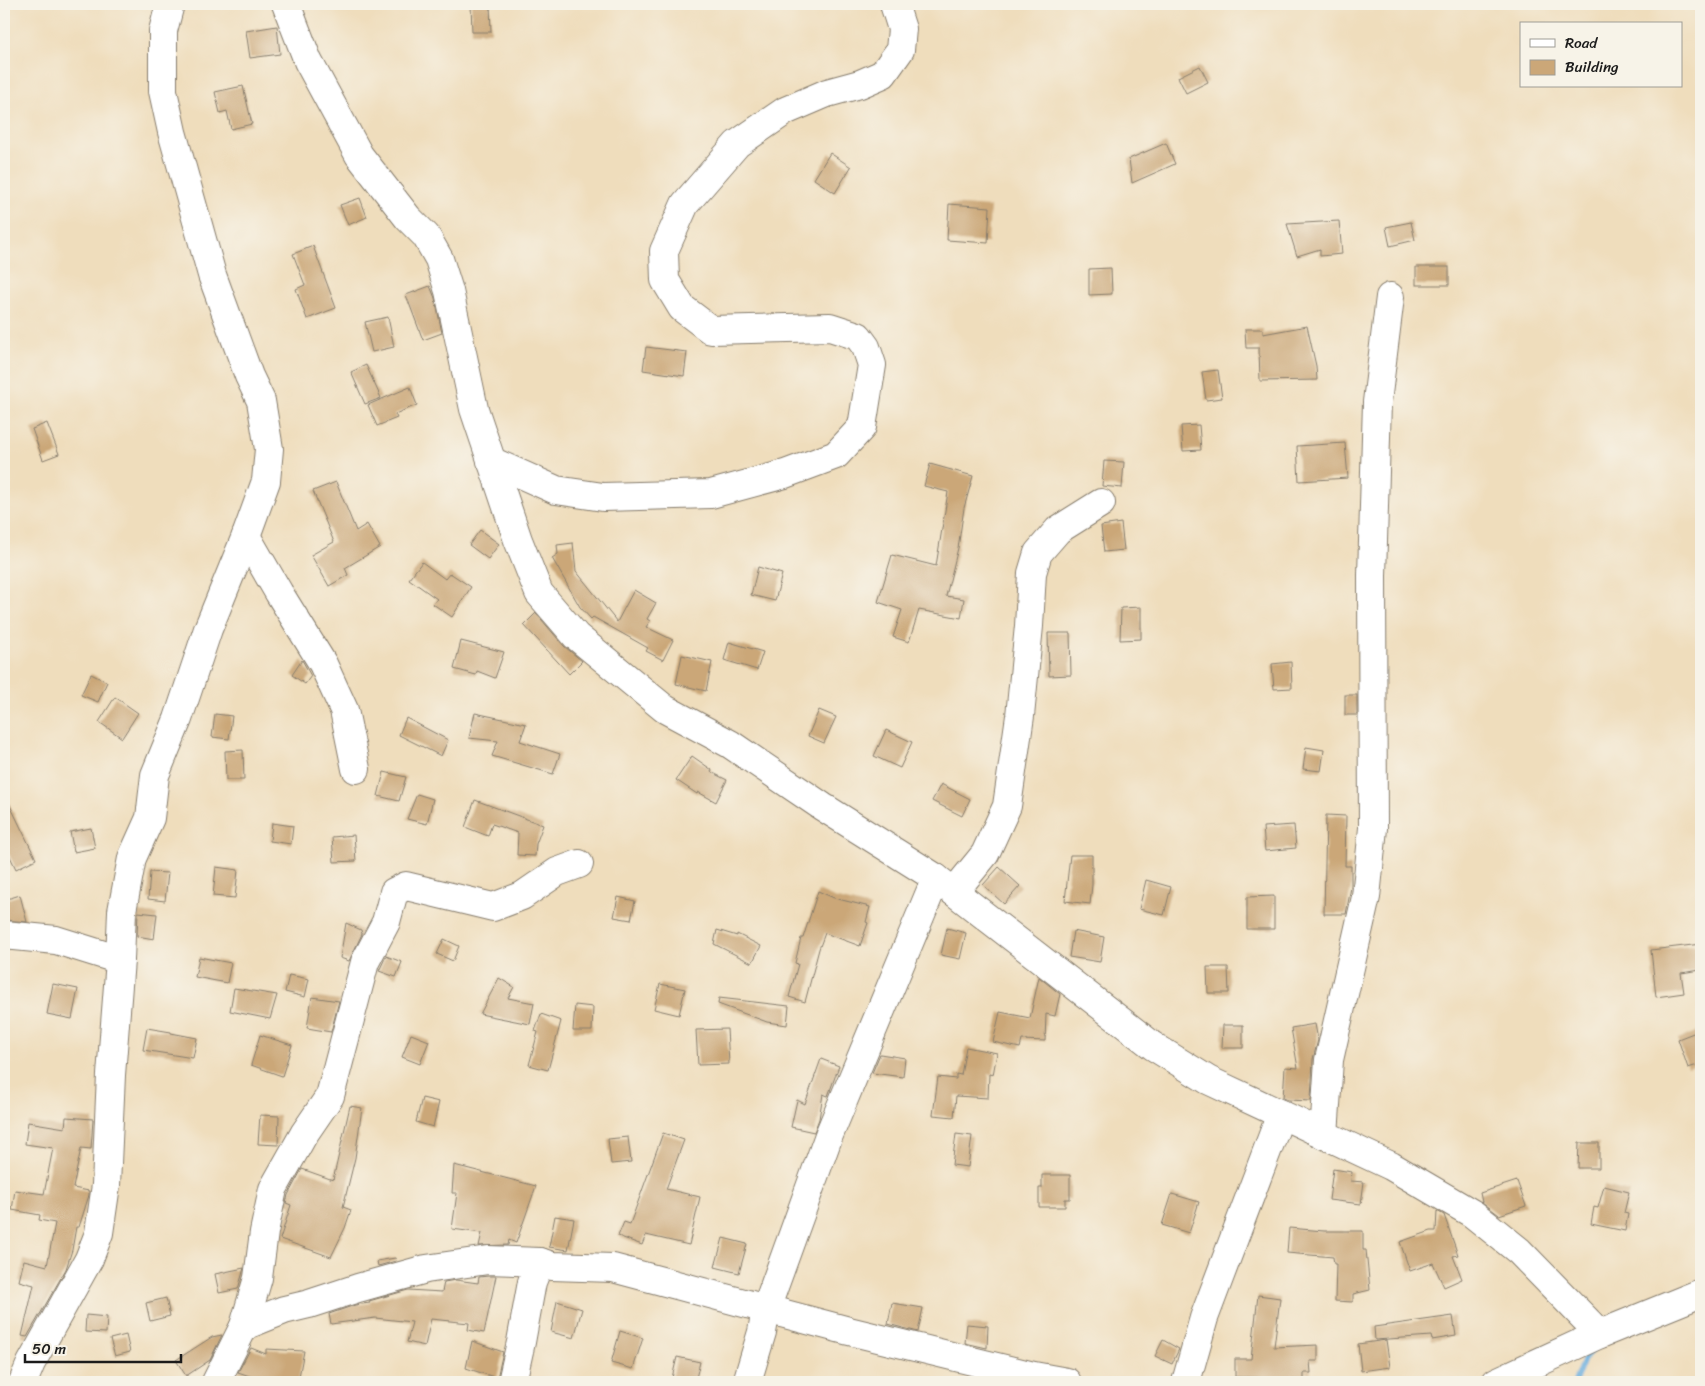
<svg xmlns="http://www.w3.org/2000/svg" width="1705" height="1386" font-family="Sriracha,sans-serif">
<style>
.lines{fill:none;stroke-linecap:round;stroke-linejoin:round}
.stream{stroke:#69adde;stroke-width:6}
.building{fill:#cba778}
.minor-casing{stroke:#867c6c;stroke-width:30}
.minor{stroke:#fff;stroke-width:28}
</style>
<rect width="100%" height="100%" fill="#f7f3e8"/>
<filter id="ink" filterUnits="userSpaceOnUse"><feTurbulence type="fractalNoise" baseFrequency=".02" numOctaves="2"/><feDisplacementMap in="SourceGraphic" scale="10" xChannelSelector="R" yChannelSelector="G"/><feConvolveMatrix kernelMatrix="1 2 1 2 8 2 1 2 1" color-interpolation-filters="sRGB"/></filter>
<filter id="wash" filterUnits="userSpaceOnUse"><feTurbulence type="fractalNoise" baseFrequency=".0096" numOctaves="4" result="noise"/><feDisplacementMap in="SourceGraphic" scale="20" xChannelSelector="R" yChannelSelector="G"/><feGaussianBlur stdDeviation="1.12" result="paint"/><feColorMatrix in="noise" values="0 0 0 0 0 0 0 0 0 0 0 0 0 0 0 0 0 1.4 0 .05"/><feComposite in="paint" operator="in"/></filter>
<g filter="url(#wash)">
<rect width="100%" height="100%" fill="#efddbc"/>
<g class="lines">
<!-- stream -->
<path class="stream" d="M1575,1382L1584,1359L1593,1349"/>
</g>
<g id="blocks">
<!-- building -->
<g class="building">
<path d="M471,4H490L491,32H472Z"/>
<path d="M277,26L280,54L250,58L246,31Z"/>
<path d="M1200,66L1208,82L1186,93L1178,77Z"/>
<path d="M243,86L252,124L231,129L227,111L220,113L215,92Z"/>
<path d="M1166,143L1175,164L1132,183L1129,159Z"/>
<path d="M830,153L851,167L835,193L814,179Z"/>
<path d="M360,198L367,217L348,225L340,205Z"/>
<path d="M949,204L990,207L988,243L947,240Z"/>
<path d="M1339,221L1342,254L1320,256V249L1297,256L1287,224Z"/>
<path d="M1411,222L1415,240L1390,246L1386,227Z"/>
<path d="M313,246L336,308L307,319L296,289L305,285L293,254Z"/>
<rect x="1416" y="267" width="33" height="18"/>
<path d="M1111,268L1112,294L1089,295V269Z"/>
<path d="M430,286L435,298L442,333L423,340L406,295Z"/>
<path d="M388,317L394,347L372,352L365,322Z"/>
<path d="M1307,326L1316,366L1317,380L1260,381L1259,348H1246L1245,329H1263V334Z"/>
<path d="M646,347L687,352L684,376L643,370Z"/>
<path d="M366,365L381,398L365,404L351,372Z"/>
<path d="M1218,370L1222,398L1206,400L1202,372Z"/>
<path d="M410,387L417,405L395,414L397,418L377,426L368,405Z"/>
<path d="M47,423L59,454L43,460L32,429Z"/>
<path d="M1199,425L1201,450L1183,451L1181,426Z"/>
<path d="M1345,443L1348,478L1299,481L1297,446Z"/>
<path d="M1104,461L1124,462L1122,488L1102,486Z"/>
<path d="M930,464L973,476L964,508L958,548L946,596L964,599L961,618L919,610L909,642L893,637L902,610L878,602L892,555L936,566L948,492L924,486Z"/>
<path d="M336,482L356,531L367,524L380,547L345,568L348,575L329,586L311,555L334,542L313,491Z"/>
<path d="M1121,523L1124,550L1104,552L1101,526Z"/>
<path d="M480,530L499,544L488,559L469,545Z"/>
<path d="M573,543L576,571L617,622L634,590L656,603L647,619L650,621L646,627L673,640L663,660L646,651L648,648L593,617L591,619L580,607L552,558L558,554L557,545Z"/>
<path d="M422,562L445,579L450,573L471,587L452,617L433,604L437,599L409,579Z"/>
<path d="M758,567L782,574L775,601L751,595Z"/>
<path d="M1141,607V639L1120,640L1121,608Z"/>
<path d="M536,613L564,646L582,661L569,674L524,625Z"/>
<path d="M1048,633H1070L1071,675L1049,676Z"/>
<path d="M461,641L504,652L495,678L477,671L476,675L454,669Z"/>
<path d="M729,642L763,652L757,670L724,660Z"/>
<path d="M682,655L712,662L706,691L676,684Z"/>
<path d="M302,660L311,676L305,684L292,675Z"/>
<path d="M1291,662L1292,688L1274,689L1272,664Z"/>
<path d="M91,674L107,682L98,702L81,695Z"/>
<rect x="1345" y="695" width="12" height="20"/>
<path d="M115,697L138,713L122,738L99,722Z"/>
<path d="M819,710L836,717L824,743L808,736Z"/>
<path d="M475,713L526,724L520,741L560,754L553,774L492,756L498,741L469,738Z"/>
<path d="M215,714L232,716L229,739L212,737Z"/>
<path d="M406,718L448,740L441,756L399,735Z"/>
<path d="M886,730L912,742L900,768L874,756Z"/>
<path d="M1306,747L1324,750L1321,771L1303,769Z"/>
<path d="M243,750L244,780H226L225,751Z"/>
<path d="M692,756L712,770L711,772L727,780L716,802L698,792L697,794L676,780Z"/>
<path d="M384,772L406,777L399,801L378,796Z"/>
<path d="M941,784L970,799L962,816L932,801Z"/>
<path d="M4,793L36,859L16,869L4,844Z"/>
<path d="M417,794L433,799L427,824L407,819Z"/>
<path d="M475,800L543,825L536,844L535,856L517,855L518,833L492,824L488,836L465,827Z"/>
<path d="M1326,815L1346,816L1345,866H1351V887L1346,914H1324Z"/>
<path d="M272,823L293,826L291,844L270,841Z"/>
<path d="M1294,825L1296,848L1265,851L1263,827Z"/>
<path d="M91,828L95,848L74,852L70,832Z"/>
<path d="M354,835L356,861L334,862L332,837Z"/>
<path d="M1070,855H1092V885L1090,904L1065,901Z"/>
<path d="M216,867L238,870L235,898L213,896Z"/>
<path d="M999,867L1020,886L1004,904L983,885Z"/>
<path d="M150,872L168,873L165,901L148,899Z"/>
<path d="M1146,880L1171,887L1164,915L1139,909Z"/>
<path d="M818,891L834,898L870,907L866,922L868,923L860,946L825,933L819,949L805,1002L789,997L798,964L795,963L801,938H803Z"/>
<path d="M20,895L27,922L4,920V900Z"/>
<path d="M1274,896V929H1247V897Z"/>
<path d="M618,897L635,901L631,920L614,917Z"/>
<path d="M138,912L157,914L154,939L137,936Z"/>
<path d="M346,923L361,930L362,934L349,961L340,958Z"/>
<path d="M947,928L966,933L960,959L941,955Z"/>
<path d="M717,930L737,936V934L761,946L752,963L714,944Z"/>
<path d="M1073,931L1104,937L1100,962L1069,957Z"/>
<path d="M444,939L459,946L453,961L437,954Z"/>
<path d="M1701,944V970L1681,973L1684,993L1656,997L1651,950Z"/>
<path d="M386,956L402,962L396,977L379,971Z"/>
<path d="M199,957L231,963L227,983L195,977Z"/>
<path d="M1207,967H1228L1229,993H1208Z"/>
<path d="M289,975L309,979L305,997L285,992Z"/>
<path d="M1039,977L1060,994L1055,1016L1046,1014L1045,1041L1022,1040L1020,1048L993,1042L1000,1012L1030,1018Z"/>
<path d="M499,978L514,987L508,998L534,1003L530,1024L480,1014Z"/>
<path d="M53,984L78,989L72,1019L47,1014Z"/>
<path d="M660,984L685,989L679,1015L654,1009Z"/>
<path d="M234,988L277,995L270,1019L230,1011Z"/>
<path d="M312,997L339,1001L331,1032L307,1028Z"/>
<path d="M719,998L789,1006L787,1025L767,1022L718,1004Z"/>
<path d="M575,1005L593,1007L592,1031H573Z"/>
<path d="M541,1014L561,1021L548,1070L529,1065L538,1032L535,1031Z"/>
<path d="M1315,1024L1318,1040L1313,1059L1311,1101L1288,1100L1283,1098L1285,1067L1298,1068L1291,1028Z"/>
<path d="M1223,1025H1243V1048H1222Z"/>
<path d="M147,1028L171,1032V1033L197,1038L193,1058L143,1050Z"/>
<path d="M727,1029L729,1064L698,1065L696,1030Z"/>
<path d="M1701,1030V1064L1688,1068L1678,1039Z"/>
<path d="M411,1034L429,1041L420,1064L402,1057Z"/>
<path d="M260,1035L292,1045L282,1076L251,1065Z"/>
<path d="M966,1047L997,1053L993,1075L989,1074L988,1098L956,1096L954,1117L933,1115L938,1077L956,1079V1074L961,1075Z"/>
<path d="M880,1054L905,1058L903,1077L872,1073Z"/>
<path d="M821,1059L839,1066L828,1096L823,1094L819,1119L814,1132L791,1127L797,1100L805,1104Z"/>
<path d="M422,1098L439,1102L433,1127L416,1122Z"/>
<path d="M350,1106L362,1108L355,1158L343,1207L351,1210L345,1228L331,1257L280,1239L291,1205L286,1203L288,1195L302,1169L333,1180Z"/>
<path d="M260,1115L279,1116L278,1145L258,1144Z"/>
<path d="M66,1117L93,1119L91,1149L81,1148L73,1188L89,1191V1195L79,1227H76L72,1250L66,1269L27,1337L22,1336L34,1285L19,1281L24,1260L47,1266L55,1223L39,1220L40,1215L12,1210L15,1190L44,1194L53,1148L25,1144L28,1122L65,1128Z"/>
<path d="M663,1133L684,1140L666,1189L700,1197L689,1245L646,1235L642,1245L618,1236L624,1222L630,1224Z"/>
<path d="M956,1134L972,1136L968,1167L952,1165Z"/>
<path d="M628,1137L631,1162L611,1164L608,1139Z"/>
<path d="M1579,1143H1599V1168H1578Z"/>
<path d="M454,1165L536,1186L516,1243L509,1240L508,1245L479,1246L482,1233L452,1229L457,1193H452Z"/>
<path d="M1333,1169L1352,1172L1351,1181L1364,1182L1361,1204L1329,1200Z"/>
<path d="M1042,1175H1070V1199H1065V1207H1039V1188H1042Z"/>
<path d="M1517,1181L1526,1206L1499,1215L1482,1202L1480,1193Z"/>
<path d="M1604,1186L1629,1192L1624,1213L1628,1214L1625,1231L1591,1224L1594,1207L1598,1208Z"/>
<path d="M1172,1194L1199,1202L1189,1233L1162,1225Z"/>
<path d="M1437,1211L1444,1215L1458,1255L1453,1256L1462,1279L1444,1287L1433,1263L1410,1271L1400,1242L1431,1231H1436Z"/>
<path d="M555,1216L574,1219L568,1250L549,1247Z"/>
<path d="M1289,1228L1324,1231H1363V1250H1366L1370,1290L1353,1294V1302L1335,1301L1336,1264H1334L1333,1257L1287,1253Z"/>
<path d="M723,1238L747,1244L739,1273L715,1267Z"/>
<path d="M395,1258L396,1261L378,1266L377,1261Z"/>
<path d="M244,1268L238,1289L219,1293L215,1274Z"/>
<path d="M489,1276H496L484,1333L468,1330L469,1323L431,1319L425,1346L407,1342L412,1322L375,1318L331,1324L329,1314L355,1305L370,1303L369,1301L408,1290L442,1292L444,1282L456,1280L478,1283L479,1277Z"/>
<path d="M1258,1295L1280,1298L1274,1347L1318,1345V1361H1310L1311,1373H1304V1382H1286L1285,1378L1235,1377V1359H1251Z"/>
<path d="M166,1298L170,1316L150,1321L146,1303Z"/>
<path d="M557,1301L582,1309L574,1338L551,1332Z"/>
<path d="M892,1303L923,1308L918,1332L888,1324Z"/>
<path d="M86,1315L107,1317L106,1333L85,1332Z"/>
<path d="M1453,1316L1456,1336L1432,1340L1431,1336L1375,1340L1374,1327Z"/>
<path d="M967,1324L988,1326L987,1348L965,1343Z"/>
<path d="M620,1331L643,1338L633,1369L611,1363Z"/>
<path d="M126,1335L130,1352L115,1356L110,1339Z"/>
<path d="M222,1335L210,1360L186,1376L176,1360L212,1337Z"/>
<path d="M1163,1340L1179,1349L1172,1364L1155,1356Z"/>
<path d="M1386,1340L1390,1367L1361,1371L1358,1344Z"/>
<path d="M472,1341L503,1352L497,1378L466,1368Z"/>
<path d="M251,1348L266,1354V1349L304,1351L298,1382H267L238,1372Z"/>
<path d="M677,1357L700,1362L695,1382H671Z"/>
</g>
</g>
</g>
<g filter="url(#ink)">
<use href="#blocks" fill-opacity="0" stroke="#867c6c" stroke-width="1"/>
<g class="lines">
<!-- minor casing -->
<g class="minor-casing">
<g id="minor">
<path d="M286,4L308,61L359,155L408,218L426,236L439,259L449,291L474,409L518,540L539,593L576,636L665,709L730,744L823,807L936,878L1153,1046L1208,1080L1391,1166L1473,1214L1519,1251L1600,1334"/>
<path d="M491,461L556,490L603,497L711,494L785,474L836,455L862,427L872,365L866,347L858,336L830,327L711,330L682,308L665,280L664,251L685,204L737,144L785,111L827,93L860,84L883,74L900,50L902,29L894,4"/>
<path d="M246,536L279,593L323,664L344,710L356,769"/>
<path d="M954,892L985,854L1007,806L1020,716L1029,626L1032,573L1038,553L1058,530L1101,503"/>
<path d="M4,935L56,940L120,960"/>
<path d="M1324,1135L1329,1060L1366,897L1373,828L1372,576L1377,402L1390,297"/>
<path d="M244,1326L284,1310L309,1304L358,1288L426,1269L488,1260L540,1262L552,1266L613,1268L849,1331L1034,1376L1067,1382"/>
<path d="M23,1382L31,1363L89,1259L99,1233L106,1185L111,1075L120,960L122,911L132,858L150,818L155,775L178,719L208,629L246,536L266,481L269,449L261,401L249,376L212,275L172,132L163,91V31L170,4"/>
<path d="M216,1382L244,1326L258,1278L264,1232L273,1189L304,1134L330,1096L365,962L386,922L394,892L406,886L493,907L522,896L557,872L579,864"/>
<path d="M512,1382L521,1342L532,1282L540,1262"/>
<path d="M747,1382L762,1332L766,1309L829,1135L936,878"/>
<path d="M1186,1382L1204,1318L1281,1114"/>
<path d="M1496,1382L1600,1334L1701,1293"/>
</g>
</g>
<!-- minor -->
<use href="#minor" class="minor"/>
</g>
</g>
<!-- margin -->
<rect width="1705" height="1386" fill="none" stroke="#f7f3e8" stroke-width="20"/>
<!-- legend -->
<rect x="1520" y="22" width="162" height="65" fill="#f7f3e8" stroke="#9f9d96"/>
<rect x="1530" y="39" width="25" height="8" fill="#ffffff" stroke="#9f9d96"/>
<text x="1565" y="48" font-size="15" fill="#1c1c1c">Road</text>
<rect x="1530" y="60" width="25" height="15" fill="#cba778" stroke="#9f9d96"/>
<text x="1565" y="72" font-size="15" fill="#1c1c1c">Building</text>
<!-- scale -->
<path d="M25 1354v8h156v-8" fill="none" stroke="#1c1c1c" stroke-width="2.5"/>
<text x="32" y="1354" font-size="15" fill="#1c1c1c" stroke="#f7f3e8" stroke-width="4" paint-order="stroke">50 m</text>
</svg>
